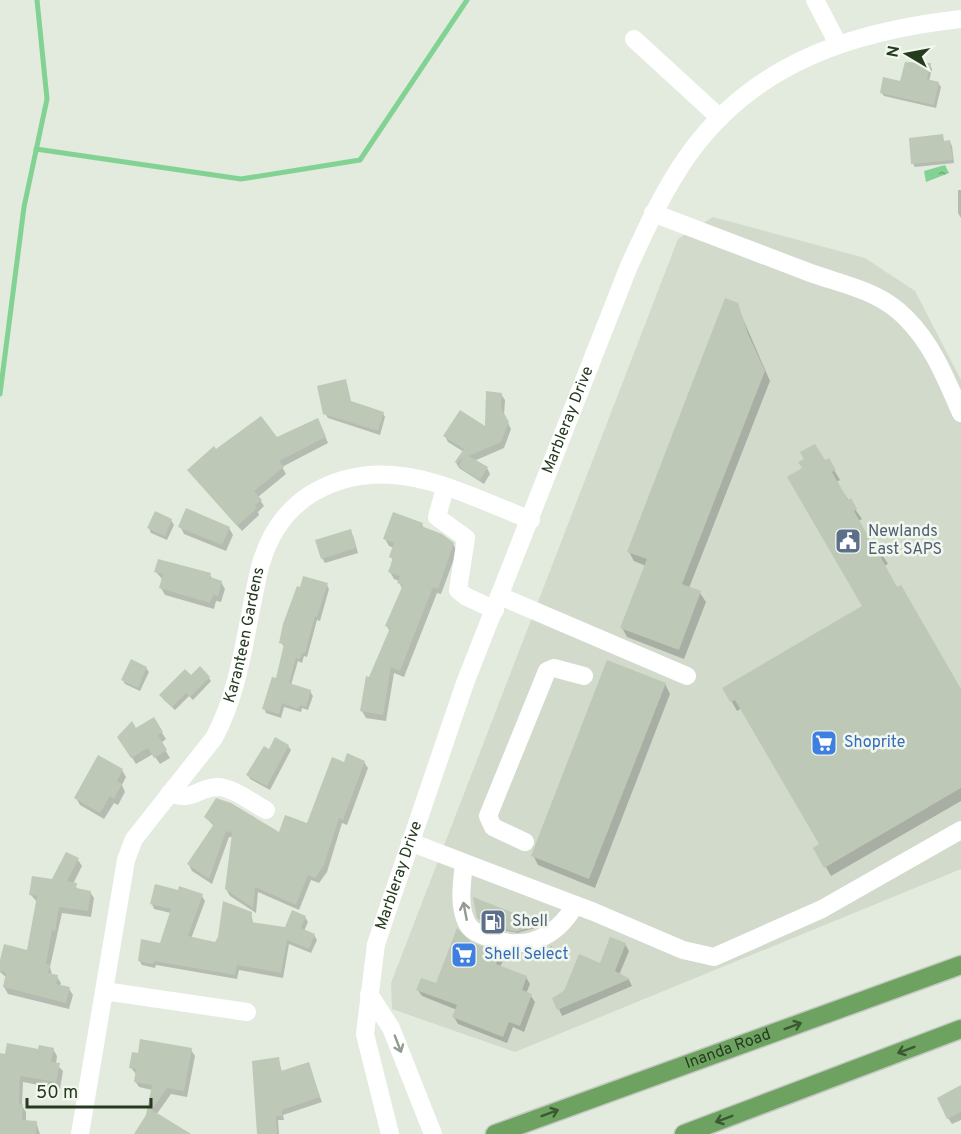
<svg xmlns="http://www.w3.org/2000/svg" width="961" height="1134" font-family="Overpass,sans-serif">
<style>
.built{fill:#d2dacc}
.water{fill:url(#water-ripples)}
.shadow{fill:#0003}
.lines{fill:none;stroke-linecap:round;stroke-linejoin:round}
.stream{stroke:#82d393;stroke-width:5}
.building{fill:#bdc8b6}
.major-casing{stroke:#c2c8c0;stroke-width:21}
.minor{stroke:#fff;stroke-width:18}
.major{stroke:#6ea260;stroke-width:18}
.oneway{stroke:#929c8f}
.oneway2{stroke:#3b5932}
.labels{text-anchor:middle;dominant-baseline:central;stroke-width:5;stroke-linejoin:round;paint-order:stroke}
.street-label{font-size:16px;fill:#253a1f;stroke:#f2f7ee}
.service-label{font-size:16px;fill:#4e5e75;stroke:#f2f7ee;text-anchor:start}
.shop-label{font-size:16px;fill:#366cbe;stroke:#f2f7ee;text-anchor:start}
</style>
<defs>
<pattern id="water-ripples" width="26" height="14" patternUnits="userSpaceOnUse" patternTransform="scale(1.5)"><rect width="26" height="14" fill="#82d393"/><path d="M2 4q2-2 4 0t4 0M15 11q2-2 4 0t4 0" fill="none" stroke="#6aac77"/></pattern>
</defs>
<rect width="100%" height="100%" fill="#e3eade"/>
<!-- built -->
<path class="built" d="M713,217L865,258L915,291L961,380V869L515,1052L392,1009L391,983L678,239Z"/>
<!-- water -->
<path class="water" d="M945,165L949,173L926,182L924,171Z"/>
<!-- shadow -->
<g class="shadow">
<path d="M930,65L932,69L929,81L938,83L941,87L936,108L884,96L881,92Z"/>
<path d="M942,136L945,143L950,142L952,146L954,163L915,167L913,164Z"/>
<path d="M958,190H961V218L958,213Z"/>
<path d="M737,305L770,381L689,588L700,593L706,602L684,659L627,637L622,628L646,566L634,561L629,552Z"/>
<path d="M501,394L505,400L504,415L511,429L504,448L474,461L487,468L490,474L484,484L459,468L456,463L464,452L448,442L445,436L486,429Z"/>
<path d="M351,403L383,413L385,417L380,435L328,418L325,413Z"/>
<path d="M321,426L328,443L282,467L286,474L258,497L264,506L258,512L259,515L242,531L189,471L216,451L277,439Z"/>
<path d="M828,460L840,480L836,482L862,519L858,521L871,543L874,541L888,564L884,566L961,692V801L831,876L815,848L821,845L742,708L737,711L724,688L864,607L824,462Z"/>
<path d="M171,520L174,525L167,540L151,533L149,528Z"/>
<path d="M422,524L424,529L453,544L457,551L441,594L437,593L404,677L394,673L386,721L366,718L362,711L370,678L390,632L387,626L402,589L399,581L394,579L390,572L394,548L389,546L385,539Z"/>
<path d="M180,526L229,528L233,535L226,551L184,534Z"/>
<path d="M353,535L358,553L325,563L322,558Z"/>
<path d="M156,572L210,575L213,580L221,582L225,589L221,602L216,601L214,609L165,595L161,588L163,580Z"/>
<path d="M327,585L329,589L320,621L317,620L307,657L304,656L302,663L298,661L291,685L310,691L313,696L308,710L302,708L301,712L284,707L281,718L266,713L264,708L277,680L285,647L280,642Z"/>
<path d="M146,668L149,672L140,691L125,684L123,680Z"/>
<path d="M191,677L209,678L211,681L193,700L189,696L175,710L163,699Z"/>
<path d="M665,684L670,694L595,888L538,865L533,855Z"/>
<path d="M153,719L166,739L161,743L170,758L160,764L153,754L136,764L119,737Z"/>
<path d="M288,746L291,750L270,790L250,779L248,775L269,751Z"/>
<path d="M364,762L368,768L347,825L342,823L327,872L319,883L311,880L299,910L258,892L256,913L230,896L226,889L233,837H229L212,884L192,871L189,865L214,826L206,818L279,834L307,825L345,764Z"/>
<path d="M122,770L126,777L122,785L125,792L118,805L114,803L104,819L80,805L76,798Z"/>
<path d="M78,860L82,866L73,884L79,890L90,892L94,898L91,917L62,913L50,967L52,975L57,977L61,983L60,986L69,989L73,995L69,1009L8,994L4,987L7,978L0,972V966L28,952L37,902L31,895L53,881Z"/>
<path d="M202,896L205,901L191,939L216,943L251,913L253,924L286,929L305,917L308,922L304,931L314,935L317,940L311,953L289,944L283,978L239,970L237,979L156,965L155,968L142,965L139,960L161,944L171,913L154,909L152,904Z"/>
<path d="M475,900L541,925L542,926L517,933L490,927L480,920Z"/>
<path d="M470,944L499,954L503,961L500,967L526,977L530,984L526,994L531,996L535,1002L524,1032L513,1027L507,1043L458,1024L454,1017L457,1010L422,996L418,990L436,985Z"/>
<path d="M625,944L629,951L619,975L629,980L632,986L562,1016L554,998L601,965Z"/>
<path d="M552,946L550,955L542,951Z"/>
<path d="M53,1049L57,1056L56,1064L63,1071L60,1089L23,1082L22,1106L26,1112V1122H36L40,1134H0V1066L40,1050Z"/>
<path d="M191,1050L195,1056L187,1097L171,1094L156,1115L188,1134H136L147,1115L152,1090L139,1087L135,1081L136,1074L131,1068Z"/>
<path d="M278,1059L282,1072L308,1064L322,1102L283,1115L284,1120H278L279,1134H259Z"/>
<path d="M961,1087V1120L952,1124L948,1118Z"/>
</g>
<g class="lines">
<!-- stream -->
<g class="stream">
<path d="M36,149L241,179L360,160L467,0"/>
<path d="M0,394L24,207L47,99L37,0"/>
</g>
</g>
<!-- building -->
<g class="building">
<path d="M905,62L931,63L927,79L939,82L934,105L880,93L883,77L900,81Z"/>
<path d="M943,134L944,141L950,140L953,160L911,164L909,138Z"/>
<path d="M725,298L738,303L748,334L765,371L682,584L701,591L679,650L620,628L647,559L627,552Z"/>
<path d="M346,379L351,401L384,412L378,431L323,414L317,386Z"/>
<path d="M486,391L502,393L501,408L509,422L501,442L469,456L488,467L480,480L458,466L463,459L454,463L464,449L443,436L460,410L485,426Z"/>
<path d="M261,416L277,437L318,418L326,437L279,461L284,467L254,491L262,500L255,505L257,508L237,526L187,470L214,446L216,449Z"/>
<path d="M815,444L825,460L829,458L836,470L832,472L848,500L851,498L857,509L854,511L871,541L875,539L883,554L880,556L897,587L901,585L961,689V788L824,868L813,848L819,844L735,700L730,702L722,688L862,606L787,477L802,468L798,462L804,459L800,452Z"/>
<path d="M186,508L230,527L222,545L178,527Z"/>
<path d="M155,511L172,519L165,536L147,528Z"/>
<path d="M393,512L423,523L421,526L442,534L454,543L438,589L433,587L400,671L391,667L383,715L360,711L366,676L369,677L390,628L385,626L403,585L397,583L400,576L388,572L393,559L389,557L394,543L383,539Z"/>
<path d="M351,529L356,548L321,559L315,540Z"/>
<path d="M158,559L211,573L210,577L222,581L218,596L213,595L210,603L159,588L163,574L154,572Z"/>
<path d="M303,576L328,583L317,617L315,616L305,653H302L300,659L296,658L289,683L311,690L306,707L300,705L298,709L282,703L279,714L262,709L272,677L276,678L284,644L279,643L283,624L297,586L300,587Z"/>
<path d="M131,659L147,667L138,688L121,680Z"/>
<path d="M607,660L666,683L589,879L531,856Z"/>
<path d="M200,666L210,677L190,697L186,693L172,707L159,695L185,669L191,675Z"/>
<path d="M154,717L163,732L158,735L167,750L154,758L148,748L131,758L117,737L132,721L136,728Z"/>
<path d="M275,737L289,745L267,786L246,775L264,746L269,749Z"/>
<path d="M347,753L365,761L343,820L339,818L324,865L315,878L308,875L296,905L255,887L253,908L225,889L232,833L226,831L209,879L187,864L214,824L204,817L216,798L231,803L279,832L285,815L307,823L332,757L344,762Z"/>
<path d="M98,755L123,769L117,781L122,784L114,799L110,796L100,813L74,798Z"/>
<path d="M66,852L79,858L67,881L77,883L76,888L91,891L88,911L59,907L55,931L52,930L46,964L50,965L48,973L58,975L56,984L70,987L66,1003L3,987L6,973L0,971V960L4,944L27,950L37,896L29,895L32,876L52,879Z"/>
<path d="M155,884L178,890L179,886L203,894L188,936L215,942L218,937L223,901L252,912L251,922L285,927L292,910L306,916L301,928L315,934L309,949L287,940L281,973L237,965L235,975L154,961L153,964L138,961L141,939L160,943L171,909L150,904Z"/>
<path d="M473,897L542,924L516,932L488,925L477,918Z"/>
<path d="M457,928L471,942L500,953L496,964L527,976L522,990L532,994L520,1026L509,1022L503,1037L452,1017L457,1005L416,990L421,978L436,983Z"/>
<path d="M610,937L626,943L615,971L630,979L557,1010L552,998L564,991L579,954L600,963Z"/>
<path d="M140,1039L192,1048L184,1091L167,1088L152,1110L191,1134H134L146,1115L152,1085L134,1082L136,1069L129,1068L132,1052L138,1053Z"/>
<path d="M7,1043L38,1049L39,1045L54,1048L51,1062L60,1063L56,1082L20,1076L19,1104H23L22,1120L37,1121L36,1134H0V1053L5,1054Z"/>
<path d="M279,1057L281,1071L309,1062L320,1097L282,1110V1116H276L277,1134H257L252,1061Z"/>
<path d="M961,1085V1112L947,1119L937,1098Z"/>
</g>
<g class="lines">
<!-- major casing -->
<g class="major-casing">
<g id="major">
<path id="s3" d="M495,1134L961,965"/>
<path d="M684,1134L961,1029"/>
</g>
</g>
<!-- minor -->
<g class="minor">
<path d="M815,0L838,44"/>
<path d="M634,39L720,118"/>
<path d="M653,213C705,233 756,252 808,272C843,285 879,290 906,318C933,345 946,379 961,413"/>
<path d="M445,488L437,517L466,538L458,590L465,596L495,610"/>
<path d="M500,596L687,676"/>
<path d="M170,793C194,802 196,788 217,787C233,787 252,803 266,810"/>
<path d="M410,842L594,912L683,950L714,957L822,909L961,830"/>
<path d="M525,842L493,827L488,816L547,671L554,668L584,676"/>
<path d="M464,863C462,882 458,906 467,923C471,932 482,935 490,938C525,952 557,937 575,905"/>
<path d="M104,991L247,1012"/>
<path d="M369,994L391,1028L433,1134"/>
<path id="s1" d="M80,1134L126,860L134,839L214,738C242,686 246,624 260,567C268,537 284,511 311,494C386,449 458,492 531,520"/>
<path id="s2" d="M390,1134L365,1034L376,944L465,683L629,266C647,227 664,189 689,154C755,62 854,31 961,19"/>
</g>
<!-- major -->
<use href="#major" class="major"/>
</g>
<!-- one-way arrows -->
<defs><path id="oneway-shaft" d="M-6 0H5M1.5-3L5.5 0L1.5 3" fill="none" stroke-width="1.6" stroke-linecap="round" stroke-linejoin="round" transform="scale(1.5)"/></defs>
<g class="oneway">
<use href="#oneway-shaft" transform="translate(465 911) rotate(-101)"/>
<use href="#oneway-shaft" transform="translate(398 1044) rotate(69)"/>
</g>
<g class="oneway2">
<use href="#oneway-shaft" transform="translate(793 1026) rotate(-20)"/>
<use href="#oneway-shaft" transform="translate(906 1050) rotate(159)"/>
<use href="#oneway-shaft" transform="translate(550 1113) rotate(-20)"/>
<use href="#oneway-shaft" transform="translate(724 1119) rotate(159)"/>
</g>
<!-- icons -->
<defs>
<g id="civic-square" transform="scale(1.35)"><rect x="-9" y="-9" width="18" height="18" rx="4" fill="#5c6f8a" stroke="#f2f7ee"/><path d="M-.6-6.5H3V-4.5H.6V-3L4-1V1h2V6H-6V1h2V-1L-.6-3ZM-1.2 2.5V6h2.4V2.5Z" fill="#fff"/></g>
<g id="supermarket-square" transform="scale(1.35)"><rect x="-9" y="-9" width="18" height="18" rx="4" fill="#3f7fe0" stroke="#f2f7ee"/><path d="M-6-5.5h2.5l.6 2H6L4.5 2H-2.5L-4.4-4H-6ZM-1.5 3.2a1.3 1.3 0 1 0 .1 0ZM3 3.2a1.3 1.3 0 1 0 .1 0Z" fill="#fff"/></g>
<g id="fuel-square" transform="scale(1.35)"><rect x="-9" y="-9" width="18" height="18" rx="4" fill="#5c6f8a" stroke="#f2f7ee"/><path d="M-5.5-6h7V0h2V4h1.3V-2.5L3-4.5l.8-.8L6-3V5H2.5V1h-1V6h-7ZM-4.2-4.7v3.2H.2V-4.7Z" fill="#fff"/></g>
</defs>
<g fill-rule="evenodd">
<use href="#civic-square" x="848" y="541"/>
<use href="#supermarket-square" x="824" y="743"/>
<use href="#fuel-square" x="493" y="922"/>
<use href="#supermarket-square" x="464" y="955"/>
</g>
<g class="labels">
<!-- street labels -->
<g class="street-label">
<text stroke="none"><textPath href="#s2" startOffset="752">Marbleray Drive</textPath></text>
<text stroke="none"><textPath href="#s1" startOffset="537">Karanteen Gardens</textPath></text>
<text stroke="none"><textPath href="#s2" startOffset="266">Marbleray Drive</textPath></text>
<text stroke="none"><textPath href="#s3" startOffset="248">Inanda Road</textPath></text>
</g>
<!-- service labels -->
<g class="service-label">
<text x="868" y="532">Newlands<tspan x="868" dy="18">East SAPS</tspan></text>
<text x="512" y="922">Shell</text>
</g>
<!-- shop labels -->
<g class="shop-label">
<text x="844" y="743">Shoprite</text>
<text x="484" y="955">Shell Select</text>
</g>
</g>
<!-- north arrow -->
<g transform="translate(907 54) rotate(280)" stroke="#f2f7ee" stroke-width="4.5" paint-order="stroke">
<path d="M0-4.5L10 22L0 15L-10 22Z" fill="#253a1f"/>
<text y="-9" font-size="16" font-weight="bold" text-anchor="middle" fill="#253a1f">N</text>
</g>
<!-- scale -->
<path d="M27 1098v9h124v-9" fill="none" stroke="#253a1f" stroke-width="3"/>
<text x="36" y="1098" font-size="18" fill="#253a1f" stroke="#f2f7ee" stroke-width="4.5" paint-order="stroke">50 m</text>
</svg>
